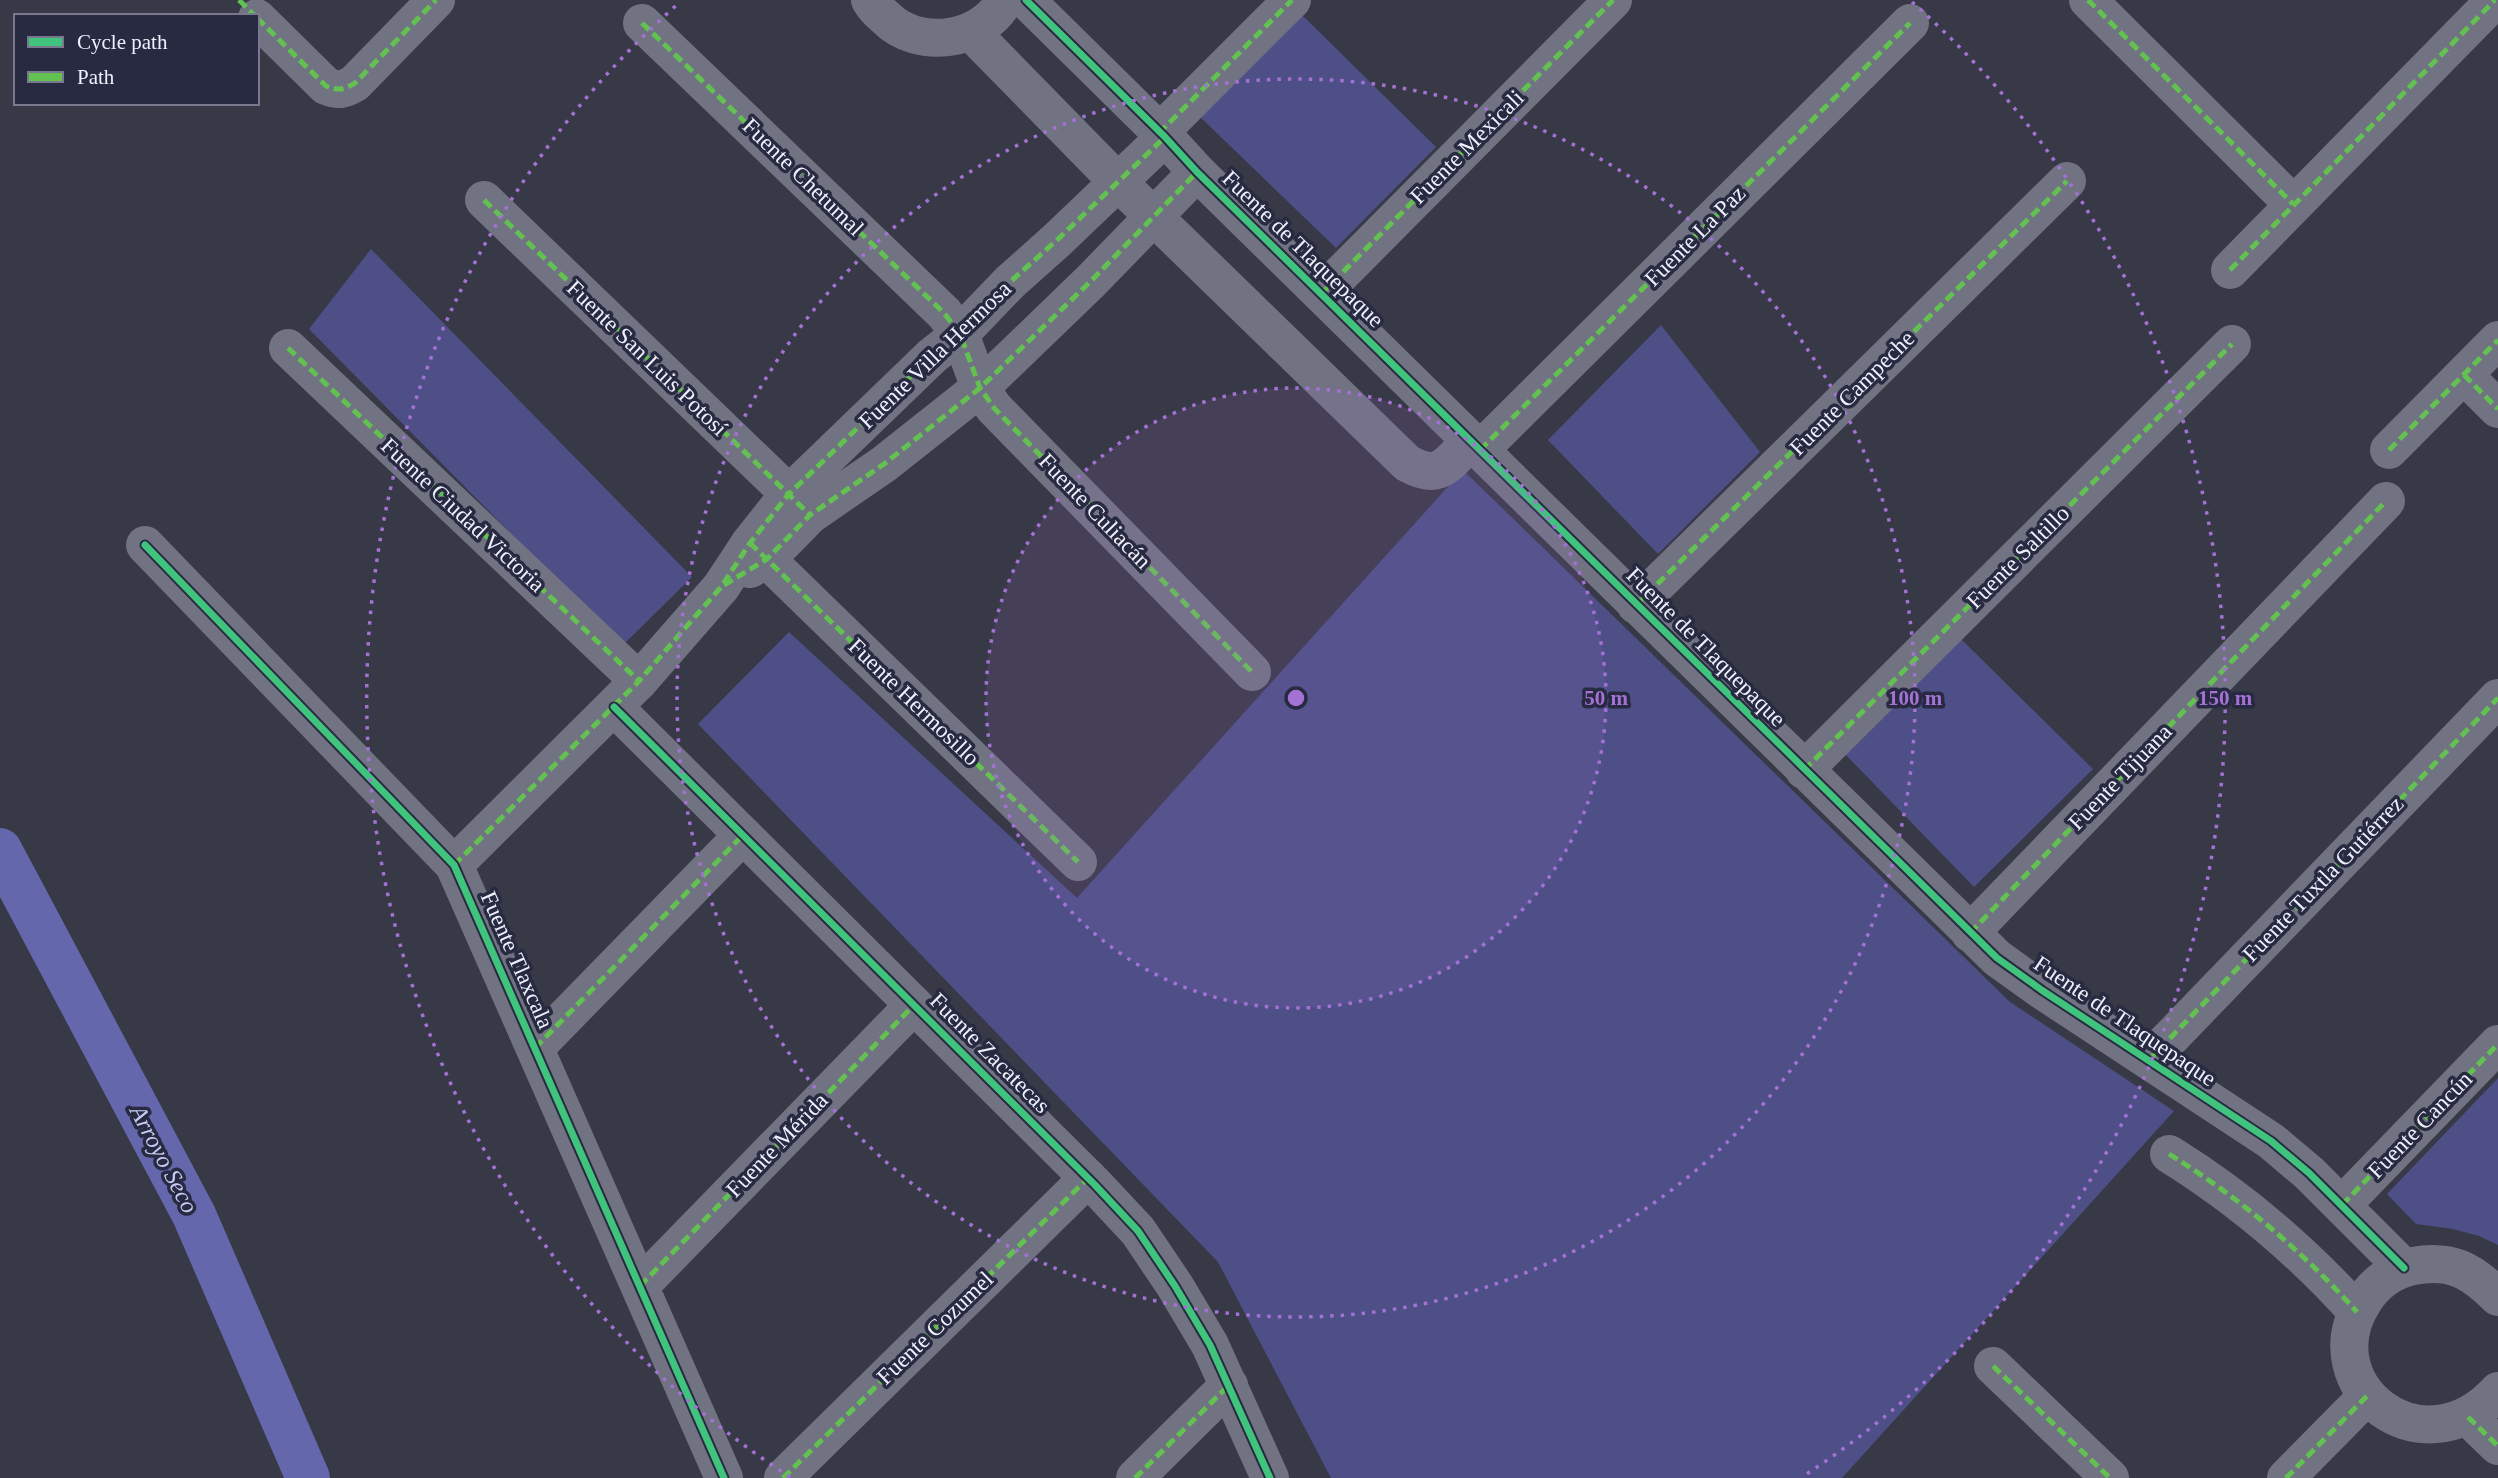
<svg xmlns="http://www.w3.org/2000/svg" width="2498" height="1478" font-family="'Times New Roman',serif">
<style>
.green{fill:#4d4f86}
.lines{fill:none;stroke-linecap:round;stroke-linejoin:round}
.canal{stroke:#6567ad;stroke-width:44}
.minor{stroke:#717282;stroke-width:38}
.quiet{stroke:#63c152;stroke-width:5;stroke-dasharray:10 5;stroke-linecap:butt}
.cycleway-casing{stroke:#282a41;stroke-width:11}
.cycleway{stroke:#40c37c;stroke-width:7}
.ring{fill:none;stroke:#a471d5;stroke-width:3.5;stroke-dasharray:3.5 7}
.labels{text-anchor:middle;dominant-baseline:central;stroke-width:7;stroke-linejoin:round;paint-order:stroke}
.street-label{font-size:23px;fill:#eff0fd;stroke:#282a41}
.water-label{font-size:24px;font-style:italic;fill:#c6cbf4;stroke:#282a41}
.centre{fill:#a471d5;stroke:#282a41;stroke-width:3.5}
.ring-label{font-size:21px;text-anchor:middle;font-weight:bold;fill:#a471d5;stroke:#282a41;stroke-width:7;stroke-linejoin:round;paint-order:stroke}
</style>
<rect width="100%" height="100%" fill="#383946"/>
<!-- green -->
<g class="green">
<path d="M1300,13L1436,147L1336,248L1199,116Z"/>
<path d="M371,249L692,577L622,646L309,329Z"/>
<path d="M1661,325L1760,452L1658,554L1548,440Z"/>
<path d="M1463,470L2010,1002L2174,1111L1842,1478H1331L1218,1262L698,724L789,632L1077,898Z"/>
<path d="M1961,639L2093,769L1974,887L1845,754Z"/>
<path d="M2498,1078V1245L2479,1236L2453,1229L2416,1224L2387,1194Z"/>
</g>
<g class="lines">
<!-- canal -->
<path class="canal" d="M0,850L194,1215L308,1478"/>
<!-- minor -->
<g class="minor">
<path d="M870,0C874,7 879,12 885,17C918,51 982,42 1005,0"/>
<path d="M1026,0L1165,137L1197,172L1997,958L2043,991L2271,1141L2309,1173L2404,1268"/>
<path d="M2088,0L2293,204"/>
<path d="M257,18L326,86C338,91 344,90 355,83L436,0"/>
<path d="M642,23L944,313L960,334L980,388L994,408L1252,672"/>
<path d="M971,32L1117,181L1407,463C1440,482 1448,464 1470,441"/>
<path d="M1159,133L1292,0"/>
<path d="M484,200L808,512"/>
<path d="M2230,270L2495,0"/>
<path d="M1322,293L1613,0"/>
<path d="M288,348L639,681"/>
<path d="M2464,375L2498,409"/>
<path d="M1480,450L1910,23"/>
<path d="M2389,450L2498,340"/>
<path d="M750,543L1078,862"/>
<path d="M145,545L454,865L724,1478"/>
<path d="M750,569L767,559L810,515L884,464L980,388L1091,281L1197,172"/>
<path d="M1636,605L2067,181"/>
<path d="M614,707L1095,1185L1138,1231L1175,1286L1210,1345L1270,1478"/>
<path d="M1804,770L2232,344"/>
<path d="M454,865L639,681L721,587L750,543L788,495L932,356L960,334L1010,282L1056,241L1165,137"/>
<path d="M1970,933L2386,501"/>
<path d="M535,1048L743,835"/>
<path d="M2149,1060L2498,698"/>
<path d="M2169,1154C2240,1198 2301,1250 2357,1312"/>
<path d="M2342,1205L2498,1044"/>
<path d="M640,1286L914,1005"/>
<path d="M2498,1297C2471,1270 2451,1259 2413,1266C2392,1270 2374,1284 2363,1302C2310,1386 2423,1474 2498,1391"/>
<path d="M1993,1366L2110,1478"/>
<path d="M2468,1417L2498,1446"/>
<path d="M783,1478L1088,1178"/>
<path d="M1135,1478L1229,1385"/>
<path d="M2286,1478L2367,1396"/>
</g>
<!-- quiet -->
<g class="quiet">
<path d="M239,0L255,16"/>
<path d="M2088,0L2293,204"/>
<path d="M257,18L326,86C338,91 344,90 355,83L436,0"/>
<path d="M642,23L944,313L960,334L980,388L994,408L1252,672"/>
<path d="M1159,133L1292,0"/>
<path d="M484,200L810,515"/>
<path d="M2230,270L2495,0"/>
<path d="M1322,293L1613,0"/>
<path d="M288,348L639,681"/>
<path d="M2464,375L2498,409"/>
<path d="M1480,450L1910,23"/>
<path d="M2389,450L2498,340"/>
<path d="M750,543L1078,862"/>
<path d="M724,585L767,559L810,515L884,464L980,388L1091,281L1197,172"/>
<path d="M1636,605L2067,181"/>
<path d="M1804,770L2232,344"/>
<path d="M454,865L639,681L721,587L750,543L788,495L932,356L960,334L1010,282L1056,241L1165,137"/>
<path d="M1970,933L2386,501"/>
<path d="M535,1048L743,835"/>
<path d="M2149,1060L2498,698"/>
<path d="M2169,1154C2240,1198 2301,1250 2357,1312"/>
<path d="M2342,1205L2498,1044"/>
<path d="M640,1286L914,1005"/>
<path d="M1993,1366L2110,1478"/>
<path d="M2468,1417L2498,1446"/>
<path d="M783,1478L1088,1178"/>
<path d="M1135,1478L1229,1385"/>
<path d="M2286,1478L2367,1396"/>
</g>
<!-- cycleway casing -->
<g class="cycleway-casing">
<g id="cycleway">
<path d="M1026,0L1165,137L1197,172L1997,958L2043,991L2271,1141L2309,1173L2404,1268"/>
<path d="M145,545L454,865L724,1478"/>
<path d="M614,707L1095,1185L1138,1231L1175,1286L1210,1345L1270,1478"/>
</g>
</g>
<!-- cycleway -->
<use href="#cycleway" class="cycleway"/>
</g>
<!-- distance rings -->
<circle cx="1296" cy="698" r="310" fill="#a471d5" fill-opacity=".12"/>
<g class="ring">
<circle cx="1296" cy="698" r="310"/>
<circle cx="1296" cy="698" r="619"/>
<path d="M790 1477A929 929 0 0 1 680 2M1912 2A929 929 0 0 1 1802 1477"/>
</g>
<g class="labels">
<!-- street labels -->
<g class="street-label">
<text transform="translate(1467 147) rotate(-45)">Fuente Mexicali</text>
<text transform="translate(803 177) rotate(44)">Fuente Chetumal</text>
<text transform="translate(1695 236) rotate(-45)">Fuente La Paz</text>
<text transform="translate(1303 249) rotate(44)">Fuente de Tlaquepaque</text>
<text transform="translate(935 355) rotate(-44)">Fuente Villa Hermosa</text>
<text transform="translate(647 358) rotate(44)">Fuente San Luis Potosí</text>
<text transform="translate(1852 393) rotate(-45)">Fuente Campeche</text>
<text transform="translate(1095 511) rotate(46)">Fuente Culiacán</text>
<text transform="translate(463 515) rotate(43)">Fuente Ciudad Victoria</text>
<text transform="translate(2018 557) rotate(-45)">Fuente Saltillo</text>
<text transform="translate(1706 647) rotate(45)">Fuente de Tlaquepaque</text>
<text transform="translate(914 702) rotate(44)">Fuente Hermosillo</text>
<text transform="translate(2120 777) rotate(-46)">Fuente Tijuana</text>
<text transform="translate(2323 879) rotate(-46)">Fuente Tuxtla Gutiérrez</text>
<text transform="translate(517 960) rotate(66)">Fuente Tlaxcala</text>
<text transform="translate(2125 1021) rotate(34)">Fuente de Tlaquepaque</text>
<text transform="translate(990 1053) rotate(45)">Fuente Zacatecas</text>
<text transform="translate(2420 1125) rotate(-46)">Fuente Cancún</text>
<text transform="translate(777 1145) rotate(-46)">Fuente Mérida</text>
<text transform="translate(935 1328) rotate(-44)">Fuente Cozumel</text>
</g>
<!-- water labels -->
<g class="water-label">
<text transform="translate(164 1159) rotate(62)">Arroyo Seco</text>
</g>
</g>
<circle cx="1296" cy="698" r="10" class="centre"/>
<g class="ring-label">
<text x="1606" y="705">50 m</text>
<text x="1915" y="705">100 m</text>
<text x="2225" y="705">150 m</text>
</g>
<!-- legend -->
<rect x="14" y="14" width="245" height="91" fill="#282a41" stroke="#78798c" stroke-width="2"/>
<rect x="28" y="37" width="35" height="10" fill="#40c37c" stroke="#78798c" stroke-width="2"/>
<text x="77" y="49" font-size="21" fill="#eff0fd">Cycle path</text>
<rect x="28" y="72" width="35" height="10" fill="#63c152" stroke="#78798c" stroke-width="2"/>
<text x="77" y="84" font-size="21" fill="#eff0fd">Path</text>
</svg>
